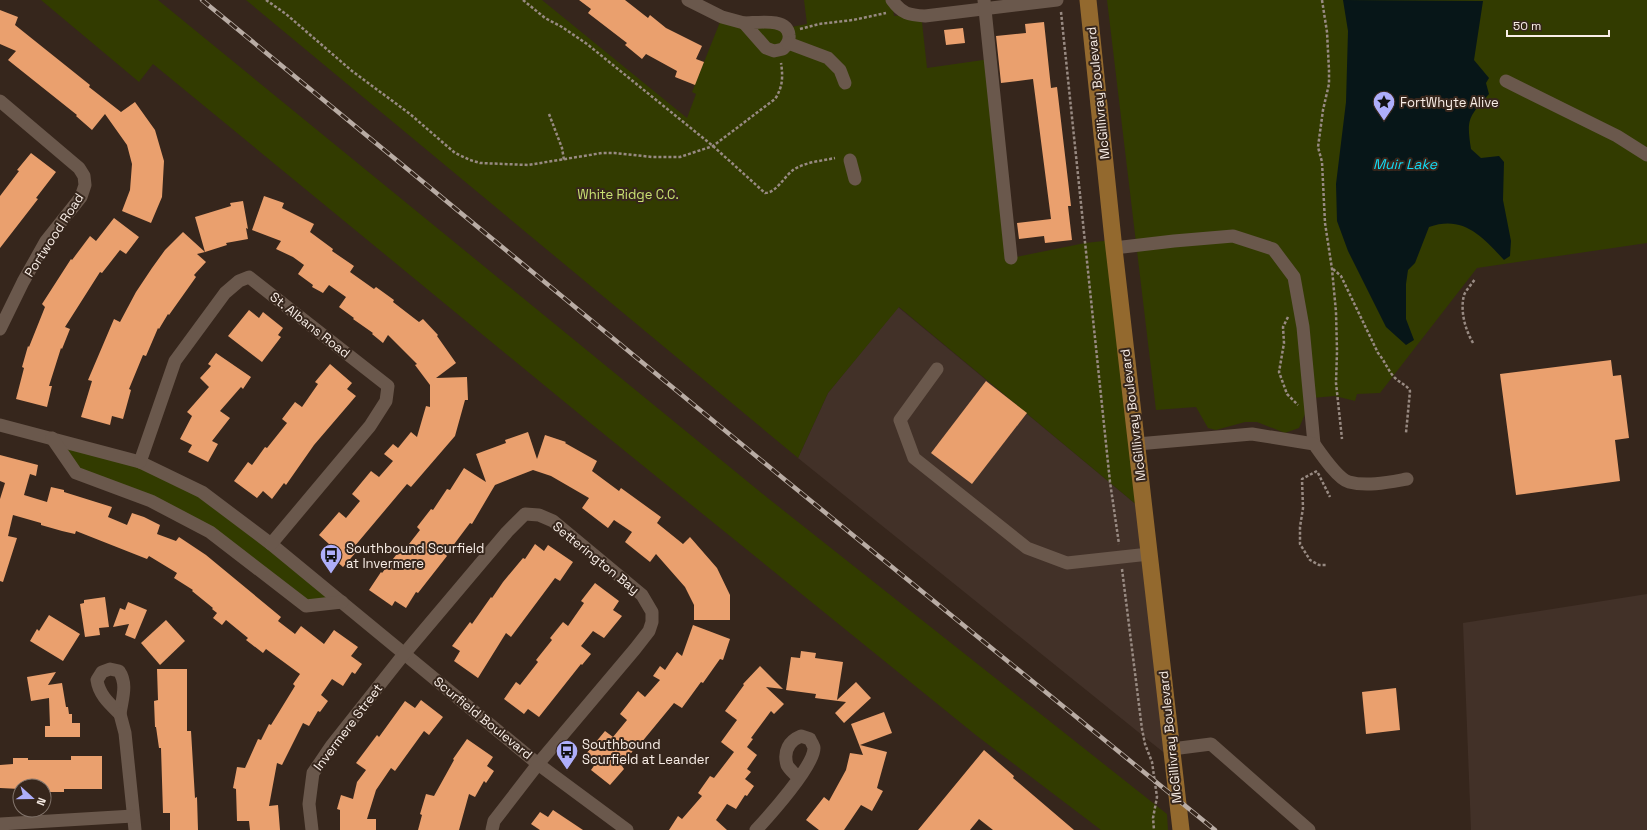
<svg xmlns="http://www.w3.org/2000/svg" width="1647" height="830" font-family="'Space Grotesk',sans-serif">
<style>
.industrial{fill:#423128}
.green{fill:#323b00}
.water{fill:#071618}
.building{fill:#eaa06e}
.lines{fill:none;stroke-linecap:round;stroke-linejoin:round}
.path{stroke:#988a82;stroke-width:2.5;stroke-dasharray:3 2;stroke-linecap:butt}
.minor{stroke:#6a584c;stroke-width:13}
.major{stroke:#93692e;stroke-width:17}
.rail-casing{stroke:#b9aca4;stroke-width:4.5}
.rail{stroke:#36261c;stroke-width:3;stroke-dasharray:9;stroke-linecap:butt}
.labels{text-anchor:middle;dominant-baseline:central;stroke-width:4;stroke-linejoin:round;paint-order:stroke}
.street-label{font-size:13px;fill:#f9eee7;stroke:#36261c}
.poi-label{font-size:13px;fill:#f9eee7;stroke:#36261c;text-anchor:start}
.park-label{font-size:13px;fill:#c9e172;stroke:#36261c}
.water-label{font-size:14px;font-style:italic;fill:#13dcf5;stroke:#36261c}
</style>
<rect width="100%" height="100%" fill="#36261c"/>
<!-- industrial -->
<g class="industrial">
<path d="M898,307L1144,511L1173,760L798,458L828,393Z"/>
<path d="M1647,594V830H1471L1463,623Z"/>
</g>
<!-- green -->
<g class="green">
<path d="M41,0H158L769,499L1167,814L1168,830H1101L977,736L589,422L153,64L139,82Z"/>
<path d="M246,0H542L687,118L696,94L692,92L722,17L786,28L807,24L804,0H892L894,16L921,13L927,68L990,59L1011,258L1085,243L1113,240L1144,511L899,307L828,393L798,458Z"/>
<path d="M1107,0H1647V243L1477,268L1380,393L1357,394L1355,401L1335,396L1312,398L1299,428L1285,433L1257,422H1245L1216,430L1208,428L1196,407L1156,410Z"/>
<path d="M52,438L140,462L202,492L342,602L306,606L210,532L76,473Z"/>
</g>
<!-- water -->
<path class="water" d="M1343,0L1483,1L1474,60L1489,78L1486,83L1489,94C1469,117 1466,118 1471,149L1481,158L1499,156L1504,162L1503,200L1511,241L1510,256L1504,260C1482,236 1463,215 1429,227L1415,263L1408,270L1406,284V319L1414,340L1406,345L1386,327L1348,251L1337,221L1336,184L1346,102L1348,31Z"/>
<!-- building -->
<g class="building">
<path d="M579,0H625L648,18L650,15L666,28L702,46L696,59L704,62L695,85L675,77L677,71L646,54L642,59L625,45L627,43L588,13L591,9Z"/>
<path d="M0,10L18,17L15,25L90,85L89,87L121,112L135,102L155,130L164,161L162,197L151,223L122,211L130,190L132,164L127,145L105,114L92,130L76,116L77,115L8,60L16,51L0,44Z"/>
<path d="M1044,22L1051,88L1057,87L1071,206H1068L1072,240L1045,243L1044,236L1019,239L1017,223L1051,219L1033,79L1001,83L996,36L1026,33L1025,24Z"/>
<path d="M963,28L965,43L946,45L944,30Z"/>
<path d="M31,153L56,172L36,198L38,199L0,248V196L19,171L17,170Z"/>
<path d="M264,196L284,203L282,208L314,224L310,232L333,249L332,251L354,266L350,272L374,289L376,287L394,300L393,302L419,322L423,319L438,335L437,336L456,363L436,378L467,377L468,400H465L455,436L411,487L407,484L354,547L358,550L343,567L324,550L329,544L319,535L339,512L346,518L360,501L352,494L371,471L379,477L393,461L384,454L393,444L398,448L411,432L417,437L426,406L430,407V385L415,365L417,364L388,335L383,343L372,334L373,333L353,319L354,318L339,307L346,297L329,285L323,293L312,287L313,285L298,274L304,265L293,257L276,249L281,241L252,230Z"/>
<path d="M243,201L248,229L246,228L248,239L226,243L227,245L205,252L195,217L231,206L230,203Z"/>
<path d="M114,218L139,237L126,254L120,250L102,273L100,272L65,327L70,329L62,349L61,348L49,386H52L47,407L16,399L24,368L22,367L28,346L29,347L45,307L42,304L71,259L72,260L90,236L96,241Z"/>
<path d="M183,232L205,252L197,254L206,262L194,275L196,277L169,315L168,314L159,329L158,328L146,356L143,355L129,389L131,390L123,419L112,416L110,425L81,417L92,381L88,380L114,319L120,322L136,292L152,268L165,250Z"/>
<path d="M249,310L259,318L263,312L283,328L278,335L281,337L262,362L228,336Z"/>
<path d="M216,353L251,377L243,389L241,387L220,411L230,418L212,441L218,444L208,462L188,452L192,445L180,439L192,416L187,412L209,387L200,378L211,366L208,364Z"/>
<path d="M1611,360L1613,376L1621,375L1629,438L1615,440L1620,481L1516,495L1500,374Z"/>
<path d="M330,364L352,383L347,389L356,396L314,445L286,485L284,483L272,499L263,491L257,498L234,481L248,462L252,465L265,447L267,448L287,423L282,419L295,402L302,407L318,384L315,382Z"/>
<path d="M986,381L1027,413L972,484L931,453Z"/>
<path d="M528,432L537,459L545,435L566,442L565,443L597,461L592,471L619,491L621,488L661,517L657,523L683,544L690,537L717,568L730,595V620H694V605L685,587L656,554L650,562L625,542L632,532L614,520L608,528L582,508L589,498L551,476L533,470L495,485L472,524L470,523L446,555L447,556L418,593L416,592L406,608L395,601L392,606L369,590L381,572L382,573L400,550L402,553L420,530L417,527L431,509L433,510L447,489L450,490L464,468L486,482L476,454L506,443L505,440Z"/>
<path d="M0,455L38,465L36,476L30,474L24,495L47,502L51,487L64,490V492L112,507L108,517L127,525L132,513L144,517L160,525L157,534L176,541L179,537L206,555L281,617L278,621L295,634L301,626L324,644L334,630L358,647L351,656L362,664L355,674L352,672L343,686L332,679L321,695L328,701L320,712L318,711L309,726L303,723L282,765L277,763L269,806L278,805L280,830H250L249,821H237L236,789L233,788L237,767L245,768L258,739L261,740L269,724L271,725L295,686L293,684L300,674L266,649L263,653L246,640L248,638L226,620L222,625L213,618L217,613L212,609L213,608L192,591L193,590L174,578L177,573L149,556L147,559L76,531L75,534L62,531L41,525V523L13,515L8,536L17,538L3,582L0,581V499L5,483L0,481Z"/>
<path d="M535,544L544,551L548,545L573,562L560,581L555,578L511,637L506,633L478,678L454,661L460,651L452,646L470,622L472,624L491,597L492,598L503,582L523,558L525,559Z"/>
<path d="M595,583L619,601L613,610L622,616L604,638L593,631L581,646L591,654L582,665L581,664L539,717L528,709L524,714L504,699L516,682L520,685L538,662L536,660L552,640L550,638L563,622L568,626L584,603L581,601Z"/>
<path d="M105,597L109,627L99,628L100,635L85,637L80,604L84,603V600Z"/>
<path d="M128,602L147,610L135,639L125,635L129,624L113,627L120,608L125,610Z"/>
<path d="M49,615L80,634L63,661L30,641L37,629L39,631Z"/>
<path d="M166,620L185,641L160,665L141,643Z"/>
<path d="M693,625L730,639L723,660L720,659L703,683L701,682L682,708L674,703L641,743L639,742L622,766L624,769L610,785L591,770L596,763L585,755L605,731L613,737L627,720L620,714L638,691L645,697L660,680L653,676L660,666L665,670L677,652L682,656Z"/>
<path d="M801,651L816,653L815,658L843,662L837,700L856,682L871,698L844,723L835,713L846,702L815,698L816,694L786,690L791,657L800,658Z"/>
<path d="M760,666L783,689L766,687L784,704L774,714L771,711L751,738L753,739L747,747L757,755L747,769L751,772L745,779L754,786L747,796L745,795L736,809L727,804L716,820L727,830H669L678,816L682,819L702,796L698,793L710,776L714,778L734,752L721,742L737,720L725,711L744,685L743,684Z"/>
<path d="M157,669H187V731H191L195,798L197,797L198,830H170V813H163L161,748H159L156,727H155L154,701L158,700Z"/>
<path d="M56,672L48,685L62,683L66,707H68L69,714H72V723H80V737H45V726H50L49,698L31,701L27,677Z"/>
<path d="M1396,688L1400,730L1366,734L1362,692Z"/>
<path d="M421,700L443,717L429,735L424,731L395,771L391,768L376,790L367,819H376V830H340V810L337,809L341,795L353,799L357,782L366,770L356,763L377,735L379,737L405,701L415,708Z"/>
<path d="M884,712L892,733L860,745L887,752L877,788L883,791L872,811L861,805L844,830H819L806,820L824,797L829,801L846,770L850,753L863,755L851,724Z"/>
<path d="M467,739L493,757L487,766L494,771L486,783L484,781L475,797L469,794L459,830H418L422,815L420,814L426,794L434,796L454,760L453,759Z"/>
<path d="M984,750L1014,776L1013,778L1074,830H993L979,819L970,830H918Z"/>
<path d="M71,756H102V789H64V792H44V786H20V789L0,788V765L13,764V758H28V760H71Z"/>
<path d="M553,810L583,830H540L531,824L540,812L548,817Z"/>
</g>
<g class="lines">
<!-- path -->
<g class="path">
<path d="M266,0L286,14L352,71L410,114L455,153L470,160L480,163L528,165L602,153H615L652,157H680L713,146L775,99C783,87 783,76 781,63"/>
<path d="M523,0L545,18L562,27L587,44L713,146L765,193C776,193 784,177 793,170C805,162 821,161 835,158"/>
<path d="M1322,0L1327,32L1329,70V84L1323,110L1318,147L1322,162L1325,223L1332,269L1336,312L1337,351L1336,383L1342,439"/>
<path d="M1061,12L1110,482L1119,544"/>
<path d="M800,29L819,24L853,20L886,13"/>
<path d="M549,114L562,148L564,160"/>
<path d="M1333,269L1341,276L1378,353C1385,361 1388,371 1395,378C1400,383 1407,385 1410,391L1406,433"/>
<path d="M1288,317L1283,327L1284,343L1279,372L1287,394L1298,405"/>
<path d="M1473,343C1465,329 1460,311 1464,295C1466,290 1472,284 1475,279"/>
<path d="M1317,471L1302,479L1303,508L1300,527V544L1310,560L1319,565H1327"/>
<path d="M1318,473L1330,497"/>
<path d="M1122,569L1142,729L1145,744L1152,762L1157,797L1153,818L1154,830"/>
</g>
<!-- minor -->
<g class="minor">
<path d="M688,0L722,17L744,23"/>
<path d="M892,0C902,14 909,15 925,16L1057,0"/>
<path d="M984,0L1011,258"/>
<path d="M744,23C757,23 787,17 789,35C790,41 787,45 783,49L774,51L766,48Z"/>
<path d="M788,43L828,58L840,70L845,83"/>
<path d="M1506,81L1617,136L1647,155"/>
<path d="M0,101L79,168L84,176L85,185L81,197L46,241L23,282L0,329"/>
<path d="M850,160L855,179"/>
<path d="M1114,248L1174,241L1233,236L1273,249L1294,277L1303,327L1314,444"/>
<path d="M937,369L900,420L914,458L1027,548L1067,563L1149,554"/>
<path d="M0,425L140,462L202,492L271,544L538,764L627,830"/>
<path d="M52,438L76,473L151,501L210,532L306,606L342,602"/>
<path d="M1137,444L1252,434L1314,444C1321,454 1338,479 1349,482C1367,487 1390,482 1407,479"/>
<path d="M140,462L175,361L225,293L239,281L249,277L388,386L386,401L370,426L271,544"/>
<path d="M110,669L119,671C128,684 122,699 120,714C110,704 99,695 97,680L102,672Z"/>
<path d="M120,714L125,733L135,830"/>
<path d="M1172,749L1211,744L1309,830"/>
<path d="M0,824L133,816"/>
<path d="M312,830L309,804L313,773L332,745L404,654L507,532L525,514L539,515L553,521L642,595L652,612V622L649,631L635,649L538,764L494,821L492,830"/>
<path d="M756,830C769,816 814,766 814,748C814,746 811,742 810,739L801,736C789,741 783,751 787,765C789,769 795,774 798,778"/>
</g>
<!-- major -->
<path class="major" d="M1088,0L1113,240L1181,830"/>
<!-- rail casing -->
<g class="rail-casing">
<path id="rail" d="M202,0L784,479L1215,830"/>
</g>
<!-- rail -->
<use href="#rail" class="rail"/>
</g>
<!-- icons -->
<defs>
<g id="sight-pin" transform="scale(1.15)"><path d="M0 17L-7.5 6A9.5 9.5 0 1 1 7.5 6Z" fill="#aeaefa" stroke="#36261c"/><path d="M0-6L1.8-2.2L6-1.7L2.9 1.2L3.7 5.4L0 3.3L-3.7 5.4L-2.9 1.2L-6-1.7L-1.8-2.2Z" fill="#111"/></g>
<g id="bus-pin" transform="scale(1.15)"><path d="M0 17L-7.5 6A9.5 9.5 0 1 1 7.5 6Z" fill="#aeaefa" stroke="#36261c"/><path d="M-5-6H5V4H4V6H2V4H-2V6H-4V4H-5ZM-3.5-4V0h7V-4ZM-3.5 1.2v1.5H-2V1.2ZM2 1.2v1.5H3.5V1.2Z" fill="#111"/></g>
</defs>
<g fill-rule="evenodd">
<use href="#sight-pin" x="1384" y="102"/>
<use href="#bus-pin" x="331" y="555"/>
<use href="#bus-pin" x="567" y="751"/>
</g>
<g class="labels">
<!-- street labels -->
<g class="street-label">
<text transform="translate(1098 93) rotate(-96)">McGillivray Boulevard</text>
<text transform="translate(54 235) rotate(-57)">Portwood Road</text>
<text transform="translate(310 325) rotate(38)">St. Albans Road</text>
<text transform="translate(1133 415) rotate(-97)">McGillivray Boulevard</text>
<text transform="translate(596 558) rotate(39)">Setterington Bay</text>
<text transform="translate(483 718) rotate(39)">Scurfield Boulevard</text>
<text transform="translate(348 727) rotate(-53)">Invermere Street</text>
<text transform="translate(1170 737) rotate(-96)">McGillivray Boulevard</text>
</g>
<!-- poi labels -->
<g class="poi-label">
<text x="1400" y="102">FortWhyte Alive</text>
<text x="346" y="548">Southbound Scurfield<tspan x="346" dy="15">at Invermere</tspan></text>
<text x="582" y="744">Southbound<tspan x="582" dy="15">Scurfield at Leander</tspan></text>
</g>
<!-- park labels -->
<g class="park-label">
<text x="628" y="194">White Ridge C.C.</text>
</g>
<!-- water labels -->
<g class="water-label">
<text x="1405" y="164">Muir Lake</text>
</g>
</g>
<!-- north arrow -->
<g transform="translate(32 798) rotate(111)"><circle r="19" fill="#36261c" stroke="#84766d"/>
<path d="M0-3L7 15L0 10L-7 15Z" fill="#aeaefa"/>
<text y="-6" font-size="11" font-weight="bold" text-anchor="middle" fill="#f9eee7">N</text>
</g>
<!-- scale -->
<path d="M1507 30v6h102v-6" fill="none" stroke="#f9eee7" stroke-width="2"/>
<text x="1513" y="30" font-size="12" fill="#f9eee7" stroke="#36261c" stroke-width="3" paint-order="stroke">50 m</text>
</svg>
